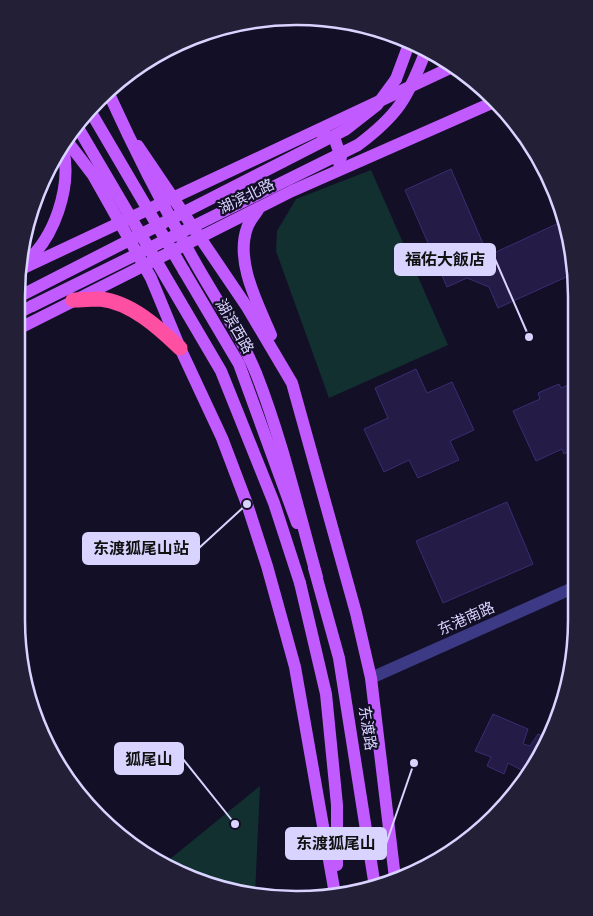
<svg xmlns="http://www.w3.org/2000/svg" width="593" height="916" font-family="Montserrat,'Noto Sans SC',sans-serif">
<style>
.green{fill:#12302f}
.building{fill:#241b47;stroke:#3b2d73}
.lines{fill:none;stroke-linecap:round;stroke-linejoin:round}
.minor{stroke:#3d3a85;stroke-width:12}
.major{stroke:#c25bff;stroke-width:12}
.highway{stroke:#ff4fa3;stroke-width:15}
.major-bridge{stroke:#c25bff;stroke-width:12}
.labels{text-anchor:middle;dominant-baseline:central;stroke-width:4.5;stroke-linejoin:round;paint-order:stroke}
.street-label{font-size:15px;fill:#d9d4ff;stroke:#130f26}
.rim{fill:none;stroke:#d9d4ff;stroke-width:2.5}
.leader{fill:none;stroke:#d9d4ff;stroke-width:2}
.callout-dot{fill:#d9d4ff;stroke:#130f26;stroke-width:2}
.callout{fill:#d9d4ff;stroke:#d9d4ff;stroke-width:2}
.callout-label{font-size:16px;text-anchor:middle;font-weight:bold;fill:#111}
</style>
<rect width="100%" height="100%" fill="#130f26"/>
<!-- green -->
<g class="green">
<path d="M371,170L448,345L329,398L276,251L277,231L296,199Z"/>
<path d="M260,786L255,895L206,885L165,863Z"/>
</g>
<!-- building -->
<g class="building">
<path d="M451,169L484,246L496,252L561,222L575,273L498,308L489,287L467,278L447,287L405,190Z"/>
<path d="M416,369L427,393L452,382L474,430L450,441L459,460L418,478L409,460L384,472L364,429L388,418L375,388Z"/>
<path d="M576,382L575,448L564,454L562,449L536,461L513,411L540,399L538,393L559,384L561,388Z"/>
<path d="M507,502L533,564L443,603L416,541Z"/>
<path d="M493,714L528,729L523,744L530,746L538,734L548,739L527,773L508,763L504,774L487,766L491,757L475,751Z"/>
</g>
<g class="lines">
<!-- minor -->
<path class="minor" d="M371,678L575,587"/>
<!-- major -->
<g class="major">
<path d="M396,79L409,44"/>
<path d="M321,133L335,140L341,157L339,163"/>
<path d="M67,141L93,175L151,278L180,348L222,438L247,504L267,566L295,667L335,894"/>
<path d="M138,146L247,307L292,383L356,613L371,678L395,878"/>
<path d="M259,208C256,214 249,221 247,228C235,262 258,304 271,335"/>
<path d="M22,265C55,240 72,186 63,148"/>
<path d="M19,270L450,68"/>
<path d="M184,271L239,364L297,523"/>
<path d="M18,313L32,306"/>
<path d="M18,329L292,191L494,102"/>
<path d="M314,568L339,658L375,887"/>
<path d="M300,583L326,694L337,805V865"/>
</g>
<!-- highway -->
<path class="highway" d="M73,300C82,300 91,299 100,299C131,302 159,328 180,348"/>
<!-- major-bridge -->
<g class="major-bridge">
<path d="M109,94C134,149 162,204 192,257C213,295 239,332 256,373C282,439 298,509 317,577"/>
<path d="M89,109L184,271"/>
<path d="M77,126L221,371L274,503L300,583"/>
<path d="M24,294L345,130L377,105L396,79"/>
<path d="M32,306L358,145C398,115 407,99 425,53"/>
</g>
</g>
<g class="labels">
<!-- street labels -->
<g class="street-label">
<text transform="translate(246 196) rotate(-26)">湖滨北路</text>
<text transform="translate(235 326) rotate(60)">湖滨西路</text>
<text transform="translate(466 618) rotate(-24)">东港南路</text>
<text transform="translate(368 728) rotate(81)">东渡路</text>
</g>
</g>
<!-- crop -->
<path d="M0 0H593V916H0ZM296 25H297A271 271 0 0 1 568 296V620A271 271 0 0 1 297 891H296A271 271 0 0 1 25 620V296A271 271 0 0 1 296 25Z" fill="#231f37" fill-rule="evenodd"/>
<path class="rim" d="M296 25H297A271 271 0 0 1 568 296V620A271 271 0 0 1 297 891H296A271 271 0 0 1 25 620V296A271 271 0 0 1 296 25Z"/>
<!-- callouts -->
<path class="leader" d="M529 337L495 259M247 504L199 548M235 824L183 759M414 763L386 844"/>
<g class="callout-dot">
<circle cx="529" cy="337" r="5"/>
<circle cx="247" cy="504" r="5"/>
<circle cx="235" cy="824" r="5"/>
<circle cx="414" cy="763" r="5"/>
</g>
<g class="callout">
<rect x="395" y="244" width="100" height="31" rx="5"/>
<rect x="83" y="533" width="116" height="31" rx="5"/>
<rect x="115" y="743" width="68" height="31" rx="5"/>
<rect x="286" y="828" width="100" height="31" rx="5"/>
</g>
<g class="callout-label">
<text x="445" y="265">福佑大飯店</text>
<text x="141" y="554">东渡狐尾山站</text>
<text x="149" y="765">狐尾山</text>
<text x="336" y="849">东渡狐尾山</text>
</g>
</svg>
